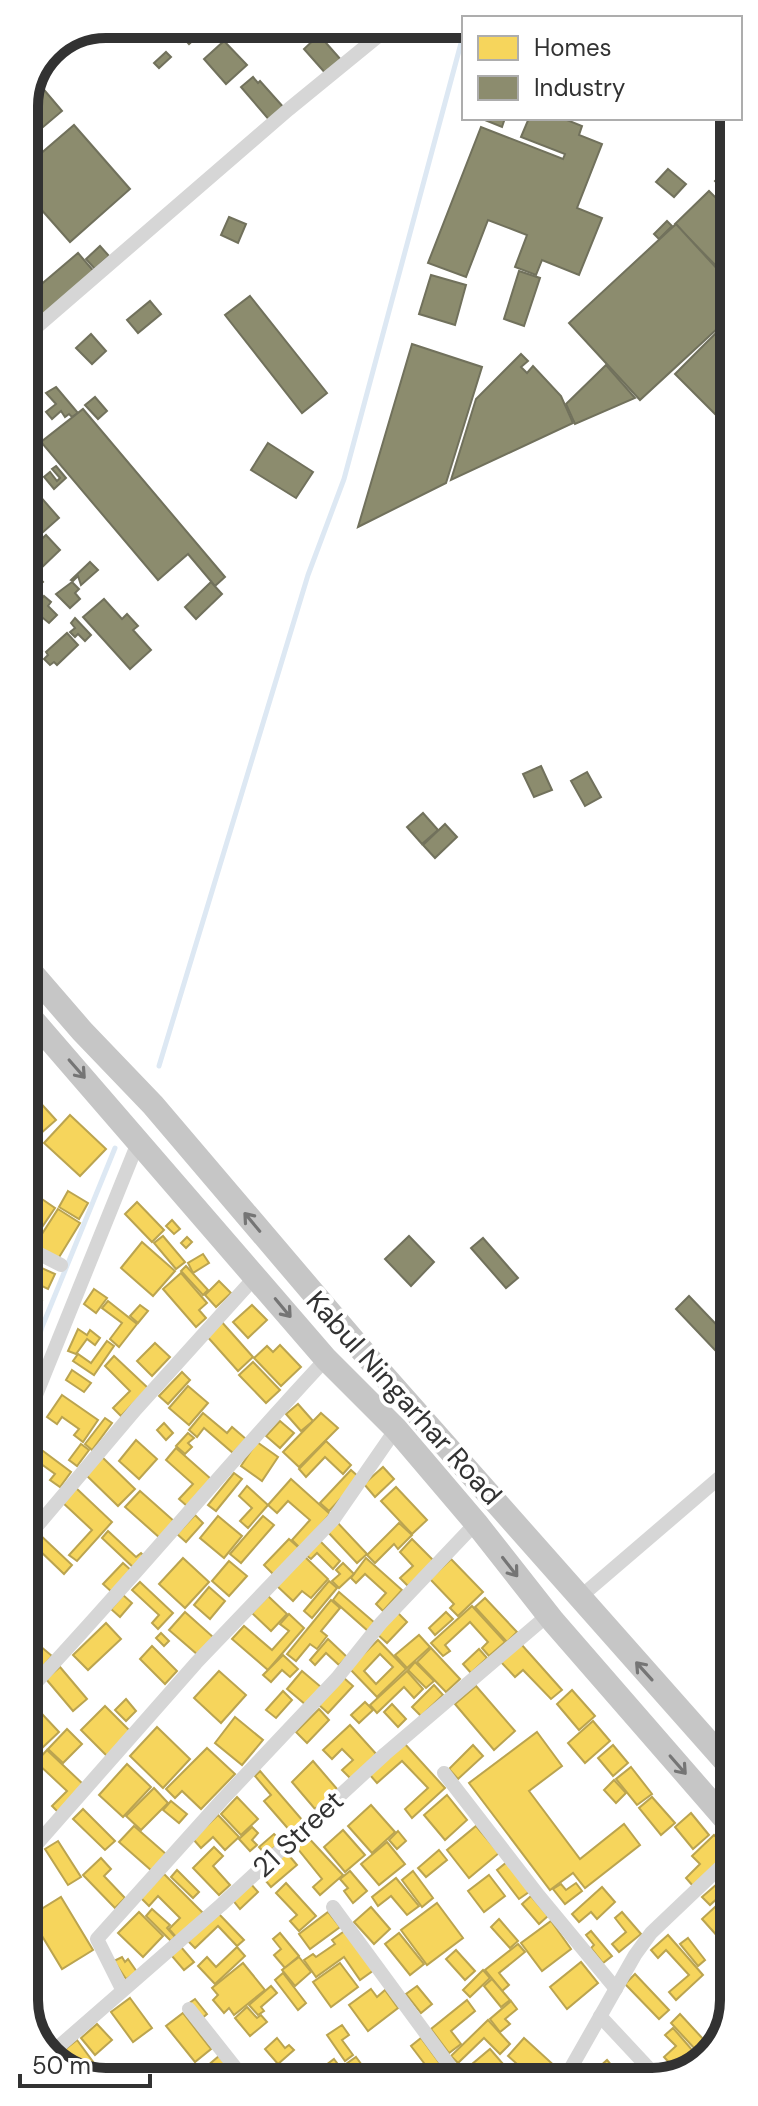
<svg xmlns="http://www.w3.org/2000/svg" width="758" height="2106" font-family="'DM Sans',sans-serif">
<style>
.homes{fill:#f6d55c;stroke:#bba44f;stroke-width:2;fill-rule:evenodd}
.industry{fill:#8c8c6e;stroke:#71715c;stroke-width:2}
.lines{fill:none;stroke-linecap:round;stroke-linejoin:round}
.stream{stroke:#dde8f3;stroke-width:5}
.minor{stroke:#d6d6d6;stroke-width:14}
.trunk{stroke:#c6c6c6;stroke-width:24}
.oneway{stroke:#757575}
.labels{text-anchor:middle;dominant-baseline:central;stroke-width:8;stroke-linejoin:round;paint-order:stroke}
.street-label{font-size:28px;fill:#323232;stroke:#fff}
.rim{fill:none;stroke:#323232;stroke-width:10}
</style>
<rect width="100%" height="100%" fill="#fff"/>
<!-- homes -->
<g class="homes">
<path d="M26,1087L56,1120L40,1134L26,1118Z"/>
<path d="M70,1115L106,1149L80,1176L44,1143Z"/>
<path d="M68,1191L88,1203L79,1219L59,1207Z"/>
<path d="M36,1195L55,1208L40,1230L26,1220V1210Z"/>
<path d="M137,1202L164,1230L152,1242L125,1214Z"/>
<path d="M58,1209L80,1223L58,1259L35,1245Z"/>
<path d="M172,1220L180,1229L174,1234L166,1226Z"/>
<path d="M163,1236L185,1262L176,1269L154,1243Z"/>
<path d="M187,1237L192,1242L186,1248L181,1243Z"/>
<path d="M142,1242L175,1271L153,1296L121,1268Z"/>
<path d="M203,1254L209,1263L193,1273L188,1263Z"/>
<path d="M26,1261L55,1274L48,1289L27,1279L29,1273L26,1271Z"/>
<path d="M186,1266L208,1290L203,1295L181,1271Z"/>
<path d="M181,1273L207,1303L199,1310L206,1318L196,1327L163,1289Z"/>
<path d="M219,1281L231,1293L216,1307L205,1295Z"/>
<path d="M94,1289L107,1298L96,1313L84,1304Z"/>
<path d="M33,1298L42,1301L36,1321L26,1318Z"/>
<path d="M108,1301L137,1324L119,1347L110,1339L122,1323L102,1308Z"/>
<path d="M140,1305L148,1311L138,1323L130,1316Z"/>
<path d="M252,1305L267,1320L248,1338L233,1322Z"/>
<path d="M220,1320L253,1357L238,1371L205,1334Z"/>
<path d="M78,1329L87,1335L90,1330L100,1338L95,1345L87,1339L76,1354L68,1351Z"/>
<path d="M26,1334L34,1341L27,1350L26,1349Z"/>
<path d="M107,1341L114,1346L94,1375L73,1361L78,1354L91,1363Z"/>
<path d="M155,1343L170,1357L152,1376L137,1361Z"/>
<path d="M280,1345L301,1367L281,1386L254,1358L267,1346L273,1352Z"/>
<path d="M114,1356L148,1388L121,1416L113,1408L130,1391L105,1366Z"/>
<path d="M253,1362L280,1390L266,1403L239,1375Z"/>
<path d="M72,1370L91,1383L84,1392L66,1380Z"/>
<path d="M182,1372L190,1380L168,1404L159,1396Z"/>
<path d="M188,1386L208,1403L189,1425L169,1408Z"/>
<path d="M62,1395L98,1420L83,1442L74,1435L79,1429L62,1417L57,1424L47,1417Z"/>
<path d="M298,1404L313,1421L301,1431L286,1414Z"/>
<path d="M203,1413L227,1433L232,1427L246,1439L233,1453L204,1428L197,1437L189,1430Z"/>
<path d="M321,1413L338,1428L299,1467L283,1452Z"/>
<path d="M105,1418L112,1423L92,1450L85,1444Z"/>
<path d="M280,1421L294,1433L280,1448L266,1436Z"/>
<path d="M164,1423L173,1433L166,1440L157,1430Z"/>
<path d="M188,1433L194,1438L188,1443L192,1447L185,1454L176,1446Z"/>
<path d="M136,1440L157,1459L139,1479L119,1461Z"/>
<path d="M326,1441L351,1465L343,1474L325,1457L306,1477L299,1469Z"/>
<path d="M31,1442L71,1472L60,1487L50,1480L55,1474L30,1456L26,1460V1450Z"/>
<path d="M257,1442L278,1457L262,1481L241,1466Z"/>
<path d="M81,1444L89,1450L77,1466L69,1460Z"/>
<path d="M176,1448L211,1479L187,1506L179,1499L193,1484L166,1460Z"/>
<path d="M101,1456L135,1489L118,1506L85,1474Z"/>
<path d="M383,1467L394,1479L375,1497L364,1484Z"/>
<path d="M351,1470L360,1478L329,1511L320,1503Z"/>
<path d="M234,1473L242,1479L216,1511L208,1505Z"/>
<path d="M291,1479L330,1514L300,1548L292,1540L310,1520L288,1501L277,1513L268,1505Z"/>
<path d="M247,1486L268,1505L248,1528L240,1521L252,1508L239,1496Z"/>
<path d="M396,1487L427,1520L412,1534L381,1501Z"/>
<path d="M76,1488L112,1522L77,1561L69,1555L92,1530L62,1502Z"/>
<path d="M140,1491L175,1522L160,1538L125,1507Z"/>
<path d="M195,1515L203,1523L186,1542L177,1534Z"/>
<path d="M218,1516L242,1536L224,1558L200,1538Z"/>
<path d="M263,1516L274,1525L241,1563L230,1554Z"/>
<path d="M336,1521L367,1554L357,1563L326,1530Z"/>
<path d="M399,1523L412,1535L398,1549L394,1544L375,1563L367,1555Z"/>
<path d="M108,1531L136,1557L141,1553L146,1558L135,1569L102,1538Z"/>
<path d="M37,1532L72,1565L64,1574L37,1548L32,1553L26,1548V1544Z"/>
<path d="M289,1539L299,1548L274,1575L264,1565Z"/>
<path d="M412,1539L434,1561L408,1586L400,1578L413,1566L400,1552Z"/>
<path d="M320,1541L340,1561L333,1569L317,1553L311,1559L306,1555Z"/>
<path d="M304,1556L328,1579L311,1598L302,1591L293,1601L277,1586Z"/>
<path d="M183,1558L209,1582L185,1608L159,1584Z"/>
<path d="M366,1558L402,1590L383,1611L376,1604L386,1593L365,1574L356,1583L351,1578Z"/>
<path d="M451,1559L483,1592L458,1616L450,1608L454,1604L430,1579Z"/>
<path d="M229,1561L247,1576L229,1596L212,1581Z"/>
<path d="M123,1563L133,1572L113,1593L103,1584Z"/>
<path d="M343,1563L354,1574L339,1588L332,1581L340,1574L336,1570Z"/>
<path d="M329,1581L337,1588L312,1618L304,1611Z"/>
<path d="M140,1582L173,1613L158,1629L152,1623L159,1615L132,1590Z"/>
<path d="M209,1587L225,1601L210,1619L194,1605Z"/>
<path d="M339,1592L375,1623L368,1631L333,1600Z"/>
<path d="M123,1595L132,1603L120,1617L111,1609Z"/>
<path d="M268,1596L287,1614L271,1631L252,1613Z"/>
<path d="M485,1598L517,1632L507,1642L475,1607Z"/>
<path d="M331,1600L340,1608L321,1631L327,1636L317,1649L310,1644L296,1661L287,1654Z"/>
<path d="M472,1606L505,1642L489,1656L482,1648L488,1642L470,1622L445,1645L450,1651L443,1656L431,1643Z"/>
<path d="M185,1612L213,1637L198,1655L169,1630Z"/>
<path d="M397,1612L407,1622L387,1643L377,1634Z"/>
<path d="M446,1612L453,1619L435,1635L429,1628Z"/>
<path d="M289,1614L304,1628L268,1670L232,1639L244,1626L272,1650L289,1631L280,1624Z"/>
<path d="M106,1623L121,1639L88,1670L73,1655Z"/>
<path d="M161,1633L169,1641L164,1646L156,1638Z"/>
<path d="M26,1634L52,1656L35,1676L26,1669L29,1663L26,1661Z"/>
<path d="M419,1635L430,1647L407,1668L395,1655Z"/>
<path d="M328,1639L347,1657L339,1665L326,1653L315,1665L310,1660Z"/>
<path d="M378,1640L406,1669L377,1697L349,1668ZM380,1654L393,1667L376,1684L364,1671Z"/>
<path d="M521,1644L562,1690L551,1699L523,1670L515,1677L501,1662Z"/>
<path d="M152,1646L177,1671L165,1684L140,1659Z"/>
<path d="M431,1648L460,1679L446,1692L417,1662Z"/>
<path d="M479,1649L487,1658L471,1673L463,1664Z"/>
<path d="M283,1655L298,1669L290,1677L282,1670L271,1682L263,1675Z"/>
<path d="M415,1662L434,1681L426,1688L408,1670Z"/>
<path d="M60,1667L87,1699L73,1711L46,1679Z"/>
<path d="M219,1671L246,1695L221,1723L194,1698Z"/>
<path d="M302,1671L321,1687L306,1705L287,1689Z"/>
<path d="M407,1671L423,1689L414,1698L404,1687L377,1713L370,1705Z"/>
<path d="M344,1678L353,1686L328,1713L319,1705Z"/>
<path d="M434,1685L443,1695L421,1716L412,1707Z"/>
<path d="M476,1686L515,1731L494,1750L455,1704Z"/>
<path d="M572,1690L595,1716L579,1730L557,1704Z"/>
<path d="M283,1691L292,1700L276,1718L266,1710Z"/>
<path d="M126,1699L136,1711L126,1721L115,1710Z"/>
<path d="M365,1702L373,1710L359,1723L351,1715Z"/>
<path d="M392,1704L406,1719L398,1727L384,1712Z"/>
<path d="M105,1706L131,1732L107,1756L81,1730Z"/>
<path d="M319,1709L329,1720L307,1743L296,1732Z"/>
<path d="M43,1715L59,1732L41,1749L27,1734V1730Z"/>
<path d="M235,1717L263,1740L242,1765L215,1743Z"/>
<path d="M593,1721L610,1741L585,1763L568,1743Z"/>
<path d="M350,1725L378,1756L352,1780L342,1770L353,1760L342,1749L332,1759L323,1750Z"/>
<path d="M157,1727L190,1759L163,1788L130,1756Z"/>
<path d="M67,1729L82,1744L63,1763L48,1749Z"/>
<path d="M537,1732L562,1766L529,1791L580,1859L624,1824L640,1845L585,1888L573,1873L550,1890L469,1783Z"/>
<path d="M404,1743L445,1788L412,1818L405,1809L428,1788L402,1761L377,1783L370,1775Z"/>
<path d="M473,1745L483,1756L458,1779L449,1769Z"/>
<path d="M613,1745L628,1763L613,1776L598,1758Z"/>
<path d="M207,1748L235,1774L201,1809L182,1791L175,1798L166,1789Z"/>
<path d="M47,1750L85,1786L59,1813L52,1806L67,1791L36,1762Z"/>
<path d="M313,1761L337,1789L315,1809L292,1782Z"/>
<path d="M127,1764L151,1787L123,1817L99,1795Z"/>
<path d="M631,1767L652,1794L637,1805L616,1779Z"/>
<path d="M260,1771L303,1821L291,1832L264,1801L271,1795L255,1776Z"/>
<path d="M614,1780L626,1793L616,1803L604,1790Z"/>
<path d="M154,1788L168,1803L141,1830L126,1816Z"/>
<path d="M447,1795L467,1820L445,1840L424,1815Z"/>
<path d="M237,1797L258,1819L241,1835L221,1814Z"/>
<path d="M652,1797L675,1823L661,1835L639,1808Z"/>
<path d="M171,1801L187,1814L179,1823L163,1810Z"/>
<path d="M371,1805L395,1832L372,1853L348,1826Z"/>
<path d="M27,1807L44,1831L27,1843Z"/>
<path d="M83,1809L115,1841L105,1850L73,1819Z"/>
<path d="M691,1813L709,1835L693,1849L675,1827Z"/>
<path d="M218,1815L239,1837L225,1850L213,1837L201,1848L193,1839Z"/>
<path d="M134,1826L166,1854L152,1871L119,1842Z"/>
<path d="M476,1826L499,1853L469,1878L447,1850Z"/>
<path d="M252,1827L258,1833L252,1840L257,1845L250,1851L239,1839Z"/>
<path d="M343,1830L365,1855L345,1872L324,1847Z"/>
<path d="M398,1831L406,1841L397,1849L389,1840Z"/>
<path d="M274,1834L281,1841L266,1855L259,1847Z"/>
<path d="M305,1834L343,1875L320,1895L313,1887L322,1879L294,1844Z"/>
<path d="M714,1835L730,1851L693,1886L686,1878L700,1864L692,1856Z"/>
<path d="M58,1841L81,1877L68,1885L45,1849Z"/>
<path d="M387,1842L405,1864L379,1885L361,1864Z"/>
<path d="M214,1847L223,1856L213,1866L230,1885L219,1895L193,1868Z"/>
<path d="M439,1850L447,1860L426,1877L418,1868Z"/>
<path d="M286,1852L297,1865L271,1887L260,1874Z"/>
<path d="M101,1858L111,1869L104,1876L125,1898L115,1908L83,1875Z"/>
<path d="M507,1862L529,1892L519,1899L497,1870Z"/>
<path d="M177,1870L199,1892L193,1898L171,1877Z"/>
<path d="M350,1871L367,1891L353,1903L344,1891L348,1888L340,1879Z"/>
<path d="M413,1871L433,1898L422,1907L402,1880Z"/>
<path d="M164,1874L203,1913L177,1938L169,1929L180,1918L158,1896L149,1906L140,1897Z"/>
<path d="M489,1875L505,1896L484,1912L468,1891Z"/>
<path d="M396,1878L419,1906L407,1915L391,1896L378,1906L372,1897Z"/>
<path d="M724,1878L731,1886L710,1905L702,1897Z"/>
<path d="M250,1883L258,1892L240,1909L232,1899Z"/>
<path d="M286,1883L316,1916L299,1931L290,1921L297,1915L276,1893Z"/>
<path d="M576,1883L582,1891L565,1904L553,1889L561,1884L566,1890Z"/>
<path d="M602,1887L615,1902L597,1919L591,1912L579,1922L572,1914Z"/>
<path d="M730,1893L734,1898V1943L728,1948L702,1919Z"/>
<path d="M531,1896L548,1916L539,1924L522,1904Z"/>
<path d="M61,1897L93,1950L62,1969L30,1916Z"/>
<path d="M437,1903L463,1938L427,1965L401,1930Z"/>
<path d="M371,1907L390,1929L374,1944L354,1922Z"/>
<path d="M152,1909L170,1925L167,1928L175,1937L171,1941L146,1916Z"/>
<path d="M139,1912L163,1936L143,1957L118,1933Z"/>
<path d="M328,1912L340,1927L310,1949L299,1934Z"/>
<path d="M622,1912L641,1934L619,1952L612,1944L626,1932L615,1918Z"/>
<path d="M218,1913L244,1940L237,1946L218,1926L195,1948L188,1941Z"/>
<path d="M499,1919L518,1941L510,1948L491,1927Z"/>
<path d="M551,1921L571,1949L542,1971L521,1943Z"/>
<path d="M346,1930L374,1970L360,1980L344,1957L316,1977L304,1960L313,1954L316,1957L335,1944L332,1940Z"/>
<path d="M591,1931L612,1956L603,1963L591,1948L594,1945L586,1935Z"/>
<path d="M280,1933L299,1956L285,1968L274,1955L281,1949L273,1939Z"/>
<path d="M399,1933L424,1964L410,1975L385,1944Z"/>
<path d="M668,1935L703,1975L676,2000L669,1992L689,1975L666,1950L658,1958L651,1950Z"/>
<path d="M688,1938L705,1960L698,1966L680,1944Z"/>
<path d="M518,1944L525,1952L499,1973L509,1985L502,1991L485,1970Z"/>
<path d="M181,1947L194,1962L184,1970L171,1955Z"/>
<path d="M237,1947L245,1956L215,1984L198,1966L207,1957L216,1967Z"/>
<path d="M456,1950L475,1971L465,1980L446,1959Z"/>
<path d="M122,1957L125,1962L128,1959L137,1972L126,1979L114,1961Z"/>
<path d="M299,1957L311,1972L295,1986L282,1970Z"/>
<path d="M581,1962L598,1983L567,2009L550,1987Z"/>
<path d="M243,1963L265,1990L234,2015L229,2008L224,2013L213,2000L218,1995L212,1988Z"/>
<path d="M340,1963L358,1987L331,2007L313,1982Z"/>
<path d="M483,1970L490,1978L470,1997L463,1990Z"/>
<path d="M283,1973L306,2003L298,2010L275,1980Z"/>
<path d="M635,1974L669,2010L659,2019L625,1984Z"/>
<path d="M492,1979L510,2000L501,2007L484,1986Z"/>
<path d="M271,1986L277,1993L261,2007L264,2011L258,2015L249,2005Z"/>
<path d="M417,1986L432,2004L421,2013L406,1994Z"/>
<path d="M371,1989L377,1997L385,1990L398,2008L368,2031L349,2005Z"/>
<path d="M130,1998L152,2028L133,2042L111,2012Z"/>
<path d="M195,1999L207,2014L201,2019L188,2004Z"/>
<path d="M467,2000L475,2011L451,2031L461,2044L449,2053L431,2029Z"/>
<path d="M511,2001L517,2009L505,2019L510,2024L500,2032L490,2019Z"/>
<path d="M247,2007L257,2018L261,2015L267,2022L250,2036L235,2018Z"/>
<path d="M183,2013L211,2049L195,2062L166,2026Z"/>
<path d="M680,2014L704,2040L695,2049L671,2023Z"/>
<path d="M488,2020L510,2044L500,2054L484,2038L458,2063L451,2056Z"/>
<path d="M97,2024L112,2040L95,2055L81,2038Z"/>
<path d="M342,2025L349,2035L342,2040L353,2055L345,2061L327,2035Z"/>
<path d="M673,2028L693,2051L674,2068L664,2057L676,2046L665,2035Z"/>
<path d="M277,2038L285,2048L289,2045L294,2050L278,2064L265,2049Z"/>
<path d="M421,2038L452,2080H437L411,2046Z"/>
<path d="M524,2038L558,2069L548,2080H535L508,2056Z"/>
<path d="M77,2040L108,2082H100L79,2074L63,2051Z"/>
<path d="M707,2043L714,2051L703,2059L697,2052Z"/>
<path d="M490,2049L517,2080H473L465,2070Z"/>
<path d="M219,2056L238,2078L234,2081H195L193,2078Z"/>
<path d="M356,2057L373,2080L359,2081L346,2064Z"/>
<path d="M334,2059L346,2075L338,2081H311L309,2078Z"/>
<path d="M607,2060L623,2079H603L606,2076L598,2068Z"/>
<path d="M263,2069L273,2081H259L255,2076Z"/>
<path d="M388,2072L394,2080H378Z"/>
</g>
<!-- industry -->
<g class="industry">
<path d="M190,24L210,25L189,44L179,33Z"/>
<path d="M319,35L342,61L327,75L304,49Z"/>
<path d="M224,41L247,65L226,84L204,59Z"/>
<path d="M166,52L171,57L159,68L154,63Z"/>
<path d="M253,77L258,83L260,81L285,109L271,122L241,87Z"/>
<path d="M34,78L62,111L24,143V101Z"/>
<path d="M480,118H505L502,127Z"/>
<path d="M529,118H562L582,126L579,135L602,144L577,208L602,218L579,275L542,260L536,275L515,267L527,235L488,220L466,277L428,263L481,127L563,159L565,154L521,137Z"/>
<path d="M74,125L130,189L70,242L24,190V168Z"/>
<path d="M731,166V281L675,224L709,191L718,200L726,193L715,181Z"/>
<path d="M668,169L686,184L674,197L656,182Z"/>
<path d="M229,217L246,224L238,243L221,235Z"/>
<path d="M667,221L672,226L659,239L654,234Z"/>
<path d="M676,224L731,284V316L640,400L569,323Z"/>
<path d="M100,246L109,256L95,269L86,259Z"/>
<path d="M78,253L97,275L39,326L24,309V299Z"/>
<path d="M519,271L540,278L524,326L504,319Z"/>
<path d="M431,275L466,285L455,325L419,314Z"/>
<path d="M250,296L327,393L302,413L225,315Z"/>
<path d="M150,301L161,314L138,333L127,320Z"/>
<path d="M731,318L732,431L675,374Z"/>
<path d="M91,334L106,351L92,364L76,348Z"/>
<path d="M412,344L482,367L446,483L358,527Z"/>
<path d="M521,354L528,361L521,367L527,373L533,366L561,396L573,423L451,480L476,399Z"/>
<path d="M606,365L635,398L575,424L566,404Z"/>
<path d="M34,387L41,393L29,405L25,401V396Z"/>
<path d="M56,387L78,413L72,417L69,414L65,417L61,411L52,419L46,412L56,404L46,393Z"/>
<path d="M95,397L107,411L98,419L85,405Z"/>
<path d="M83,409L225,577L215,586L188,554L158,580L41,442Z"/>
<path d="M268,443L313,472L296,498L251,470Z"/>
<path d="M56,466L66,478L54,489L44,477L50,472L57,481L60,478L52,469Z"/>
<path d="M25,479L59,518L25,548Z"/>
<path d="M46,535L60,550L37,572L27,561L37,551L35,548L31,552L27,549L32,544L34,546Z"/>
<path d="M25,561L43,582L36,588L25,576Z"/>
<path d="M90,562L98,570L81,585L78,576L73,581L71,580Z"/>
<path d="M25,580L34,589L28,595L25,592Z"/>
<path d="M72,582L79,589L75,593L80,599L70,608L56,594Z"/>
<path d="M211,582L222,594L196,619L185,607Z"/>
<path d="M44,596L51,602L48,606L57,615L49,623L32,609Z"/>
<path d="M104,599L122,619L127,614L138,626L133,630L151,650L130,669L83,617Z"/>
<path d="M75,618L91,635L85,641L78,634L75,637L70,632L75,628L71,623Z"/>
<path d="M67,633L78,645L57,665L54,662L50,665L44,659L48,655L46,652Z"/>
<path d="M25,635L42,651L25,669Z"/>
<path d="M541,766L552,790L534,797L523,774Z"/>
<path d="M587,772L601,797L585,806L571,781Z"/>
<path d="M423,813L438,830L422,844L407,827Z"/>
<path d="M445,824L457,837L435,858L423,845Z"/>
<path d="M409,1236L434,1262L411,1286L385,1259Z"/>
<path d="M483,1238L518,1278L506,1288L471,1248Z"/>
<path d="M689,1296L733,1342V1369L676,1309Z"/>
</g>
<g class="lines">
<!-- stream -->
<g class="stream">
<path d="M159,1066L308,575L344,479L464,32"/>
<path d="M26,1380L42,1327L115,1148"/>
</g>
<!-- minor -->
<g class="minor">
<path d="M24,338L289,109L393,24"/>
<path d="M26,1247L61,1265"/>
<path d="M26,1420L139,1140"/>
<path d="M26,1539L136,1409L256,1276"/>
<path d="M579,1598L733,1466"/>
<path d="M26,1693C129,1584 224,1468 326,1359"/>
<path d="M444,1773L539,1896L616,1989"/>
<path d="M27,1855L196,1663L333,1520L396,1429"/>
<path d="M333,1907L460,2080"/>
<path d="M122,1989L97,1939L222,1800L337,1678L381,1623L476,1523"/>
<path d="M189,2009L246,2081"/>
<path d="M600,2016L656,2076"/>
<path d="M49,2055L221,1905L385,1754L548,1615"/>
<path d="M564,2080L635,1955L651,1933L734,1854"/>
</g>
<!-- trunk -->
<g class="trunk">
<path d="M25,965L82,1031L153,1105L377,1368L734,1771"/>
<path d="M25,1011L326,1359L396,1429L476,1523L553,1621L734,1829"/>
</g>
</g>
<!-- one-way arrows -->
<defs><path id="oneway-shaft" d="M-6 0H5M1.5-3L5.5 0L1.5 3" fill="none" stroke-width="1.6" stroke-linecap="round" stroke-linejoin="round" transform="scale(2)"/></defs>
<g class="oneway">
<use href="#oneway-shaft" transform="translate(77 1069) rotate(49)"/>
<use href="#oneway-shaft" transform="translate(252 1222) rotate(-130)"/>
<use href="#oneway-shaft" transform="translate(283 1308) rotate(50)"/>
<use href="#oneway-shaft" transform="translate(510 1567) rotate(52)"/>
<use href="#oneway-shaft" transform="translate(644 1671) rotate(-132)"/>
<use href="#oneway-shaft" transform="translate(678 1765) rotate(49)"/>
</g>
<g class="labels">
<!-- street labels -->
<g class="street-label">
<text transform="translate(404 1398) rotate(48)">Kabul Ningarhar Road</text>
<text transform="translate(298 1834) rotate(-43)">21 Street</text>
</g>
</g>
<!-- crop -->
<path d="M0 0H758V2106H0ZM106 38H652A68 68 0 0 1 720 106V2000A68 68 0 0 1 652 2068H106A68 68 0 0 1 38 2000V106A68 68 0 0 1 106 38Z" fill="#fff" fill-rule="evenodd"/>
<path class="rim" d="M106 38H652A68 68 0 0 1 720 106V2000A68 68 0 0 1 652 2068H106A68 68 0 0 1 38 2000V106A68 68 0 0 1 106 38Z"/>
<!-- legend -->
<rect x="462" y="16" width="280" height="104" fill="#ffffff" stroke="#adadad" stroke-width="2"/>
<rect x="478" y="36" width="40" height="24" fill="#f6d55c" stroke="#adadad" stroke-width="2"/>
<text x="534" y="56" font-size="24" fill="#323232">Homes</text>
<rect x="478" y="76" width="40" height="24" fill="#8c8c6e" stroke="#adadad" stroke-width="2"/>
<text x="534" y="96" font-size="24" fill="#323232">Industry</text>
<!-- scale -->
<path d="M20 2074v12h130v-12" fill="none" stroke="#323232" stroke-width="4"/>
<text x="32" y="2074" font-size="24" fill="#323232" stroke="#ffffff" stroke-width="6" paint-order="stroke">50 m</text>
</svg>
